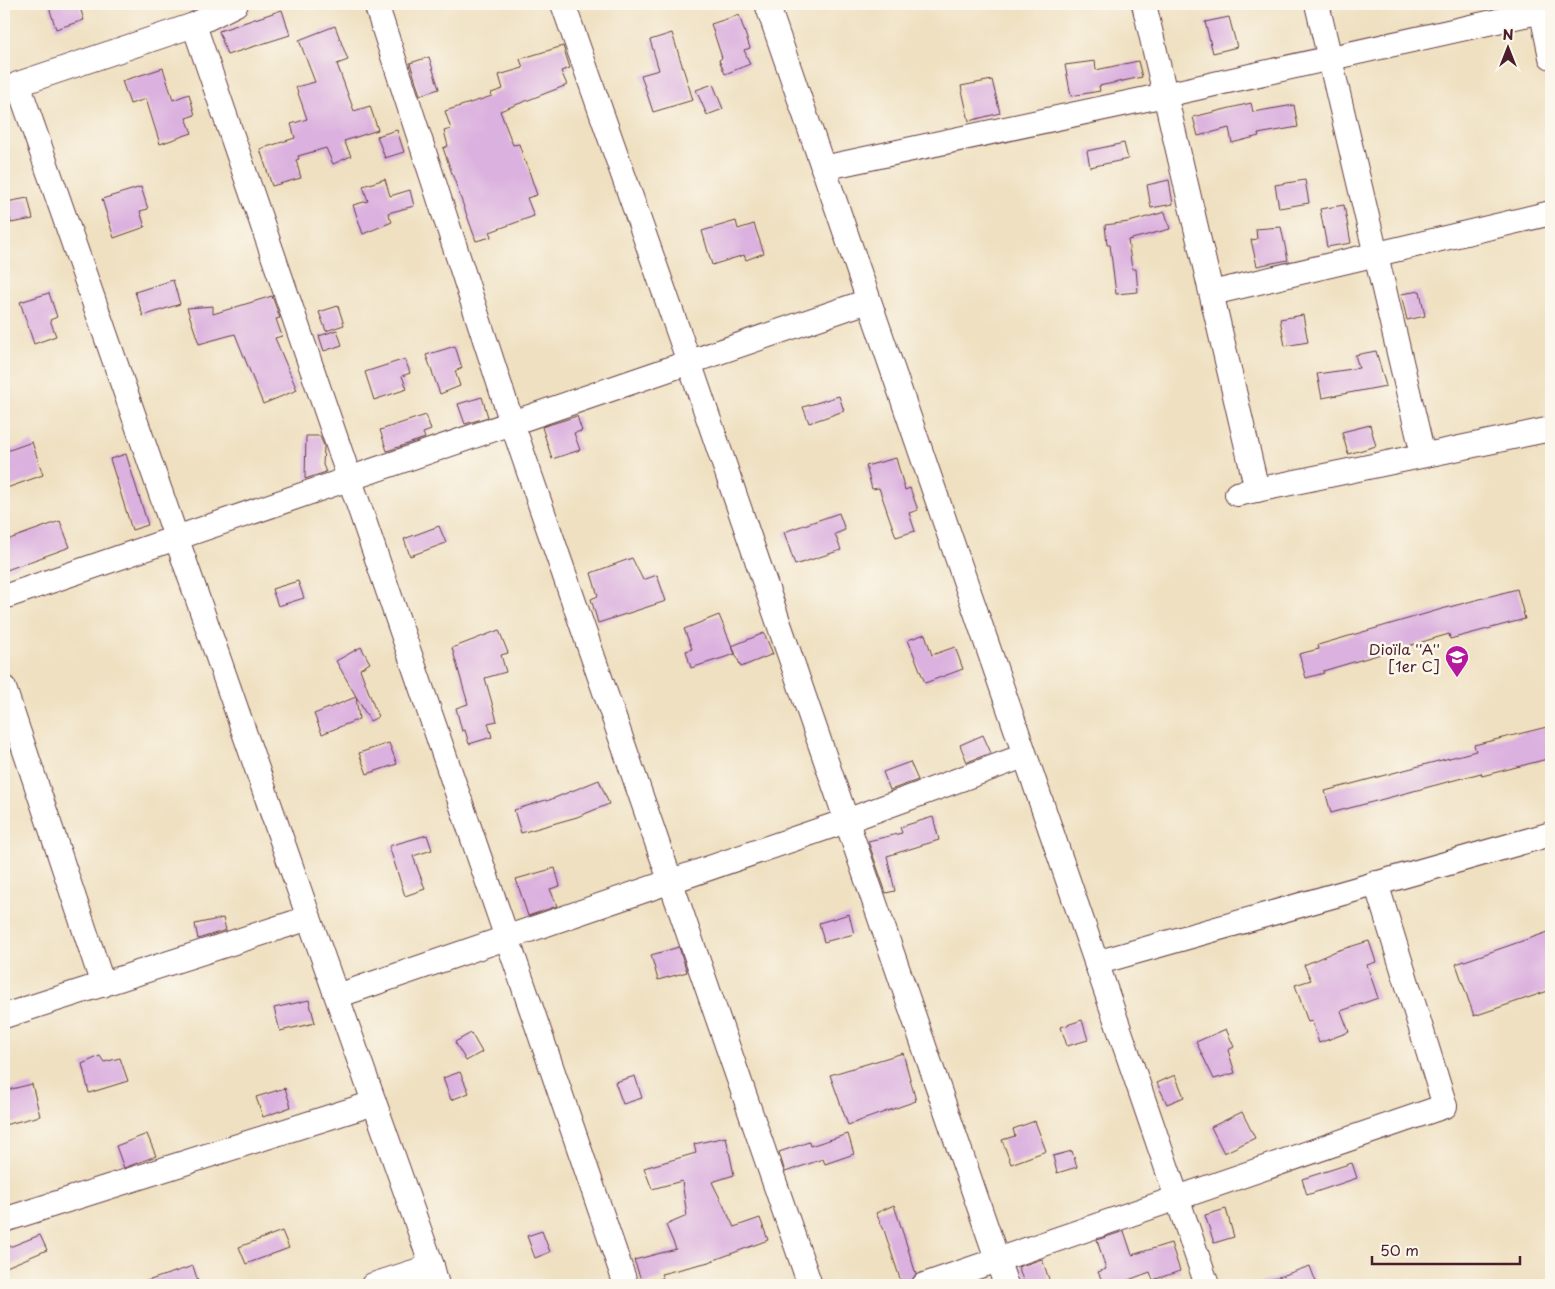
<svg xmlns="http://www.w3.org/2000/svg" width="1555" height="1289" font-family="'Playpen Sans',sans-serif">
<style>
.building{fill:#dbb1df}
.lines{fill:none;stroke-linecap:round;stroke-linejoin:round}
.minor-casing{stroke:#633c42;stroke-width:26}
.minor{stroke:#fff;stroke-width:24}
.labels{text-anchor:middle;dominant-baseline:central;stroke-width:5;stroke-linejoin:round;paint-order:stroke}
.poi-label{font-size:15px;fill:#4a1f2b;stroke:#fbf7ec;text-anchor:end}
</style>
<rect width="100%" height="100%" fill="#fbf7ec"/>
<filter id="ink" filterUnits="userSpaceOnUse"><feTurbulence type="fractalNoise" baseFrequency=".02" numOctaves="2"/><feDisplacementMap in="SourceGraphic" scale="10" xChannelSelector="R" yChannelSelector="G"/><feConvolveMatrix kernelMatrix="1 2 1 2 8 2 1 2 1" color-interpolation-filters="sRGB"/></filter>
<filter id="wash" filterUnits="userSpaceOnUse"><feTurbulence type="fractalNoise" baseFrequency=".0096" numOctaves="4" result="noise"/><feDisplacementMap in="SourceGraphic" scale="20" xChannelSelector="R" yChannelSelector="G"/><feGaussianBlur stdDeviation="1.12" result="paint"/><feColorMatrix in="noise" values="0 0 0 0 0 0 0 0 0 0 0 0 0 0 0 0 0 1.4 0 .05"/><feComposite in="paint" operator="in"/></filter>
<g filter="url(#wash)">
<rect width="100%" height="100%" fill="#efe0c1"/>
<g id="blocks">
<!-- building -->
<g class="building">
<path d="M48,4H79L84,20L56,29Z"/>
<path d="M282,10L290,35L227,55L219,31Z"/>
<path d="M739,15L750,48L744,50L750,64L725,74L719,60L722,58L711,24Z"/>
<path d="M1229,17L1237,47L1213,53L1205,22Z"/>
<path d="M335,26L348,60L337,64L354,111L370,106L378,130L344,141L351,156L333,164L326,148L298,156L299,159L296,160L301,178L272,186L260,149L295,138L291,124L307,119L296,87L315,82L299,40Z"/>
<path d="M672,33L693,100L653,112L641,75L659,70L650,40Z"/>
<path d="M563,46L570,68L561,71L567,85L500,111L513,145L519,144L525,162H526L537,195L527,198L534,216L490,232L491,237L476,241L443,148L448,146L444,131L451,129L445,111L492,96L491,93L503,89L499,75L523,68L520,59Z"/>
<path d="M429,57L439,89L420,95L410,63Z"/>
<path d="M1095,61L1096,70L1138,61L1142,77L1099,86L1100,91L1071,96L1065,65Z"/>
<path d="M163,68L173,100L189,94L195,115L186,118L192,133L160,144L146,99L130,104L122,81Z"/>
<path d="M992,80L1000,113L969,121L961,86Z"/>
<path d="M713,84L723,109L707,115L696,90Z"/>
<path d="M1251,103L1253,112L1294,105L1298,127L1258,134L1259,136L1232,143L1229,128L1198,136L1193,117Z"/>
<path d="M397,130L404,152L385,158L377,136Z"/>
<path d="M1124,143L1128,159L1090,167L1087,151Z"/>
<path d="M385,179L390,196L410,190L414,206L388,213L392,222L363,234L353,205L368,201L363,186Z"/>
<path d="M1169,180L1173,204L1151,208L1147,185Z"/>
<path d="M1305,180L1309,203L1279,208L1275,185Z"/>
<path d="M141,187L148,209L140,211L145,227L114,238L102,199Z"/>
<path d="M28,198L33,219L11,223L6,202Z"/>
<path d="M1344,205L1351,243L1327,247L1320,209Z"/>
<path d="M1165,212L1170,229L1128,240L1132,269H1136L1138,292L1116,294L1110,245H1107L1105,225L1129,222Z"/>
<path d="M736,221L738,229L754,224L764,253L746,260L744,255L712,265L702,231Z"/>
<path d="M1281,227L1288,260L1257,266L1251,240L1257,239L1256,229Z"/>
<path d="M173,280L180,304L143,316L135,292Z"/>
<path d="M1420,291L1425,316L1407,320L1401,294Z"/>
<path d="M49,293L57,317L50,320L56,336L34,344L20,302Z"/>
<path d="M272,296L280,318L276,319L282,336L275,338L297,390L263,404L235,334L199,344L187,308L213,306V314Z"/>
<path d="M338,306L344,325L326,331L319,312Z"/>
<path d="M1303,315L1308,342L1285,346L1280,319Z"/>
<path d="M337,330L342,345L324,351L319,336Z"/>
<path d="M455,346L462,368L455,371L460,386L440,394L426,355Z"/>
<path d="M1376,351L1386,386L1322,398L1317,374L1359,368L1355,355Z"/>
<path d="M405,359L410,373L402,376L407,389L374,400L365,372Z"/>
<path d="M839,396L844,411L809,423L803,407Z"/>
<path d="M482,397L488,417L465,424L458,404Z"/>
<path d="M426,415L431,430L423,433L425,438L387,451L380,430Z"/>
<path d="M577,416L582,431L574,433L580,450L552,459L542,427Z"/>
<path d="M1370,425L1376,446L1348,454L1342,432Z"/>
<path d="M306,436H320L324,446L323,465L326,472L305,479Z"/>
<path d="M32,442L43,475L4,489V452Z"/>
<path d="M126,454L148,525L132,530L110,459Z"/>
<path d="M896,458L905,490L910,488L918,510L909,513L915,531L896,537L879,488L872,489L866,466Z"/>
<path d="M839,513L845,530L835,534L841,550L795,565L784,532Z"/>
<path d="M60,521L70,547L4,571V541Z"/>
<path d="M439,526L446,543L410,556L404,539Z"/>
<path d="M632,558L643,580L657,575L666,601L598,623L591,599L598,596L591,573Z"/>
<path d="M298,581L304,598L278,606L272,589Z"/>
<path d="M1517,589L1525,619L1450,639L1449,634L1323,671L1324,673L1306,678L1299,654L1319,649L1318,645L1442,609Z"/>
<path d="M719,615L735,654L691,668L686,651L692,649L684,629Z"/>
<path d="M499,630L508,653L501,655L506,672L485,678L497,721L488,723L492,737L469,744L465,730L462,731L456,708L468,704L452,648Z"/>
<path d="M764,633L773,654L741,667L732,646Z"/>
<path d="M925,634L932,655L955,647L963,669L925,683L908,640Z"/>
<path d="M361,647L370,663L360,669L378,717L370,721L336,661Z"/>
<path d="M356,697L359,719L322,734L314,714Z"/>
<path d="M1551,726V758L1482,776L1481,773L1331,813L1325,791L1476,751L1474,745Z"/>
<path d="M983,735L991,753L967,762L960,745Z"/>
<path d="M389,743L397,764L367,774L359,753Z"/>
<path d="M910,762L918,780L890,790L883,772Z"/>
<path d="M599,780L609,804L577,817L521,833L514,810L546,800L547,801Z"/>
<path d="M933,817L939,840L887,856L895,891L886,893L868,841L902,833L900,827Z"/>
<path d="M427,835L432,850L413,856L425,889L405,896L389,846Z"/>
<path d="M555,868L560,886L550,889L557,906L528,916L516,879Z"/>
<path d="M849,914L854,934L824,942L819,923Z"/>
<path d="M223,918L226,930L198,939L195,924Z"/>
<path d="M1551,931V990L1474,1016L1456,964Z"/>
<path d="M1369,941L1376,962L1367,965L1378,998L1341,1011L1349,1032L1319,1043L1312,1021L1308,1022L1295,985L1311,980L1304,965L1336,951Z"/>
<path d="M679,947L687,972L658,980L651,955Z"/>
<path d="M309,1000L315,1023L280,1031L274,1008Z"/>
<path d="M1082,1020L1088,1040L1067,1046L1061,1027Z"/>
<path d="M1226,1029L1234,1047L1228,1050L1235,1073L1214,1079L1196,1042Z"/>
<path d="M471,1033L482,1052L466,1061L455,1042Z"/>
<path d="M903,1053L916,1101L848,1125L830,1075Z"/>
<path d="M100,1056L104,1062L120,1058L128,1081L89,1093L82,1064Z"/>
<path d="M460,1072L469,1093L451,1100L443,1078Z"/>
<path d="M1175,1075L1184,1097L1167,1104L1157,1083Z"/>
<path d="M635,1076L642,1098L623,1104L615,1082Z"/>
<path d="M32,1084L40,1116L4,1125V1091Z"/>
<path d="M285,1088L291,1107L263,1117L256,1097Z"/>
<path d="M1242,1112L1255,1138L1224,1153L1211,1127Z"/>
<path d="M1035,1121L1046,1151L1011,1164L1002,1140L1015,1136L1013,1129Z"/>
<path d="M147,1134L156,1156L124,1168L116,1146Z"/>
<path d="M848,1134L854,1154L825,1164L823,1159L785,1172L779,1152L809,1142L810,1146Z"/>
<path d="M726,1137L734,1175L712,1182L734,1227L760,1218L768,1240L709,1262L661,1274L663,1278L643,1285L634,1260L676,1249L666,1225L687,1216L682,1181L652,1189L644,1168L696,1153L694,1144Z"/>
<path d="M1072,1151L1077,1167L1057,1173L1053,1156Z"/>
<path d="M1352,1163L1357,1178L1307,1195L1302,1179Z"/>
<path d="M894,1205L916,1274L911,1282V1285H902L884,1230L876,1213Z"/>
<path d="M1226,1209L1234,1237L1214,1243L1205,1215Z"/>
<path d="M282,1231L289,1248L246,1264L239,1247Z"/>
<path d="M542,1231L550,1252L535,1258L527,1236Z"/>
<path d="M1124,1231L1132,1255L1171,1243L1180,1271L1153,1280L1150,1272L1115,1285H1104L1098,1272L1106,1269L1097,1240Z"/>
<path d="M40,1235L47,1250L4,1268V1246H12Z"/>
<path d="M1042,1259L1051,1285H1025L1018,1267Z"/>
<path d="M193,1266L199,1285H145L144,1282Z"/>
<path d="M1310,1266L1317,1285H1261V1283Z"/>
</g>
</g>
</g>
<g filter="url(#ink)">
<use href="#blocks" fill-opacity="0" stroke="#633c42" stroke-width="1"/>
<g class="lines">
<!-- minor casing -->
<g class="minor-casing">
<g id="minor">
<path d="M236,4L194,25L18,84L309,918L432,1266L437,1285"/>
<path d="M376,4L512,423L810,1285"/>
<path d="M563,4L689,362L1006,1285"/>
<path d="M767,4L1207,1285"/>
<path d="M1144,4L1257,490"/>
<path d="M1317,4L1423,455"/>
<path d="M1540,4L1551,57"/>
<path d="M194,25L626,1285"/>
<path d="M823,168L1165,95L1551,9"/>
<path d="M1212,293L1551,213"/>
<path d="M1237,494L1551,429"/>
<path d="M4,597L868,301"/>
<path d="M4,688L103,985"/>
<path d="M1096,963L1551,834"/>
<path d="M337,996L846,821L1024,756"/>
<path d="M4,1016L309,918"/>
<path d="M4,1220L374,1103"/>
<path d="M373,1285L432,1266"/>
<path d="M924,1285L1445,1106L1376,883"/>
</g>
</g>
<!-- minor -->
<use href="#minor" class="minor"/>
</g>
</g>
<!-- icons -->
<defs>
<g id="school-pin" transform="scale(1.25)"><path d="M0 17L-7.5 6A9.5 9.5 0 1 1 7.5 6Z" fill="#b5179e" stroke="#fbf7ec"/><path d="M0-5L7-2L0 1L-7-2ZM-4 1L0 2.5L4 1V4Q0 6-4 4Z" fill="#fff"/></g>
</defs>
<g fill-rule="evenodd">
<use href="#school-pin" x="1457" y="657"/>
</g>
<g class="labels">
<!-- poi labels -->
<g class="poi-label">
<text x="1440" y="648">Dioïla ''A''<tspan x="1440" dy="17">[1er C]</tspan></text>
</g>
</g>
<!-- margin -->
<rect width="1555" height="1289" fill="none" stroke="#fbf7ec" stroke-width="20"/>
<!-- north arrow -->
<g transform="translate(1508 48)" stroke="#fbf7ec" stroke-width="4" paint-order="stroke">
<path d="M0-4L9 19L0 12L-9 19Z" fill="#4a1f2b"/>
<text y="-8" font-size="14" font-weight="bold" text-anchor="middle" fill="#4a1f2b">N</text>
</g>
<!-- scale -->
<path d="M1372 1256v8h148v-8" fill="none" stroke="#4a1f2b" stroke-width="2.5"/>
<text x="1380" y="1256" font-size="15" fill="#4a1f2b" stroke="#fbf7ec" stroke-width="4" paint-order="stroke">50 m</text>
</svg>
